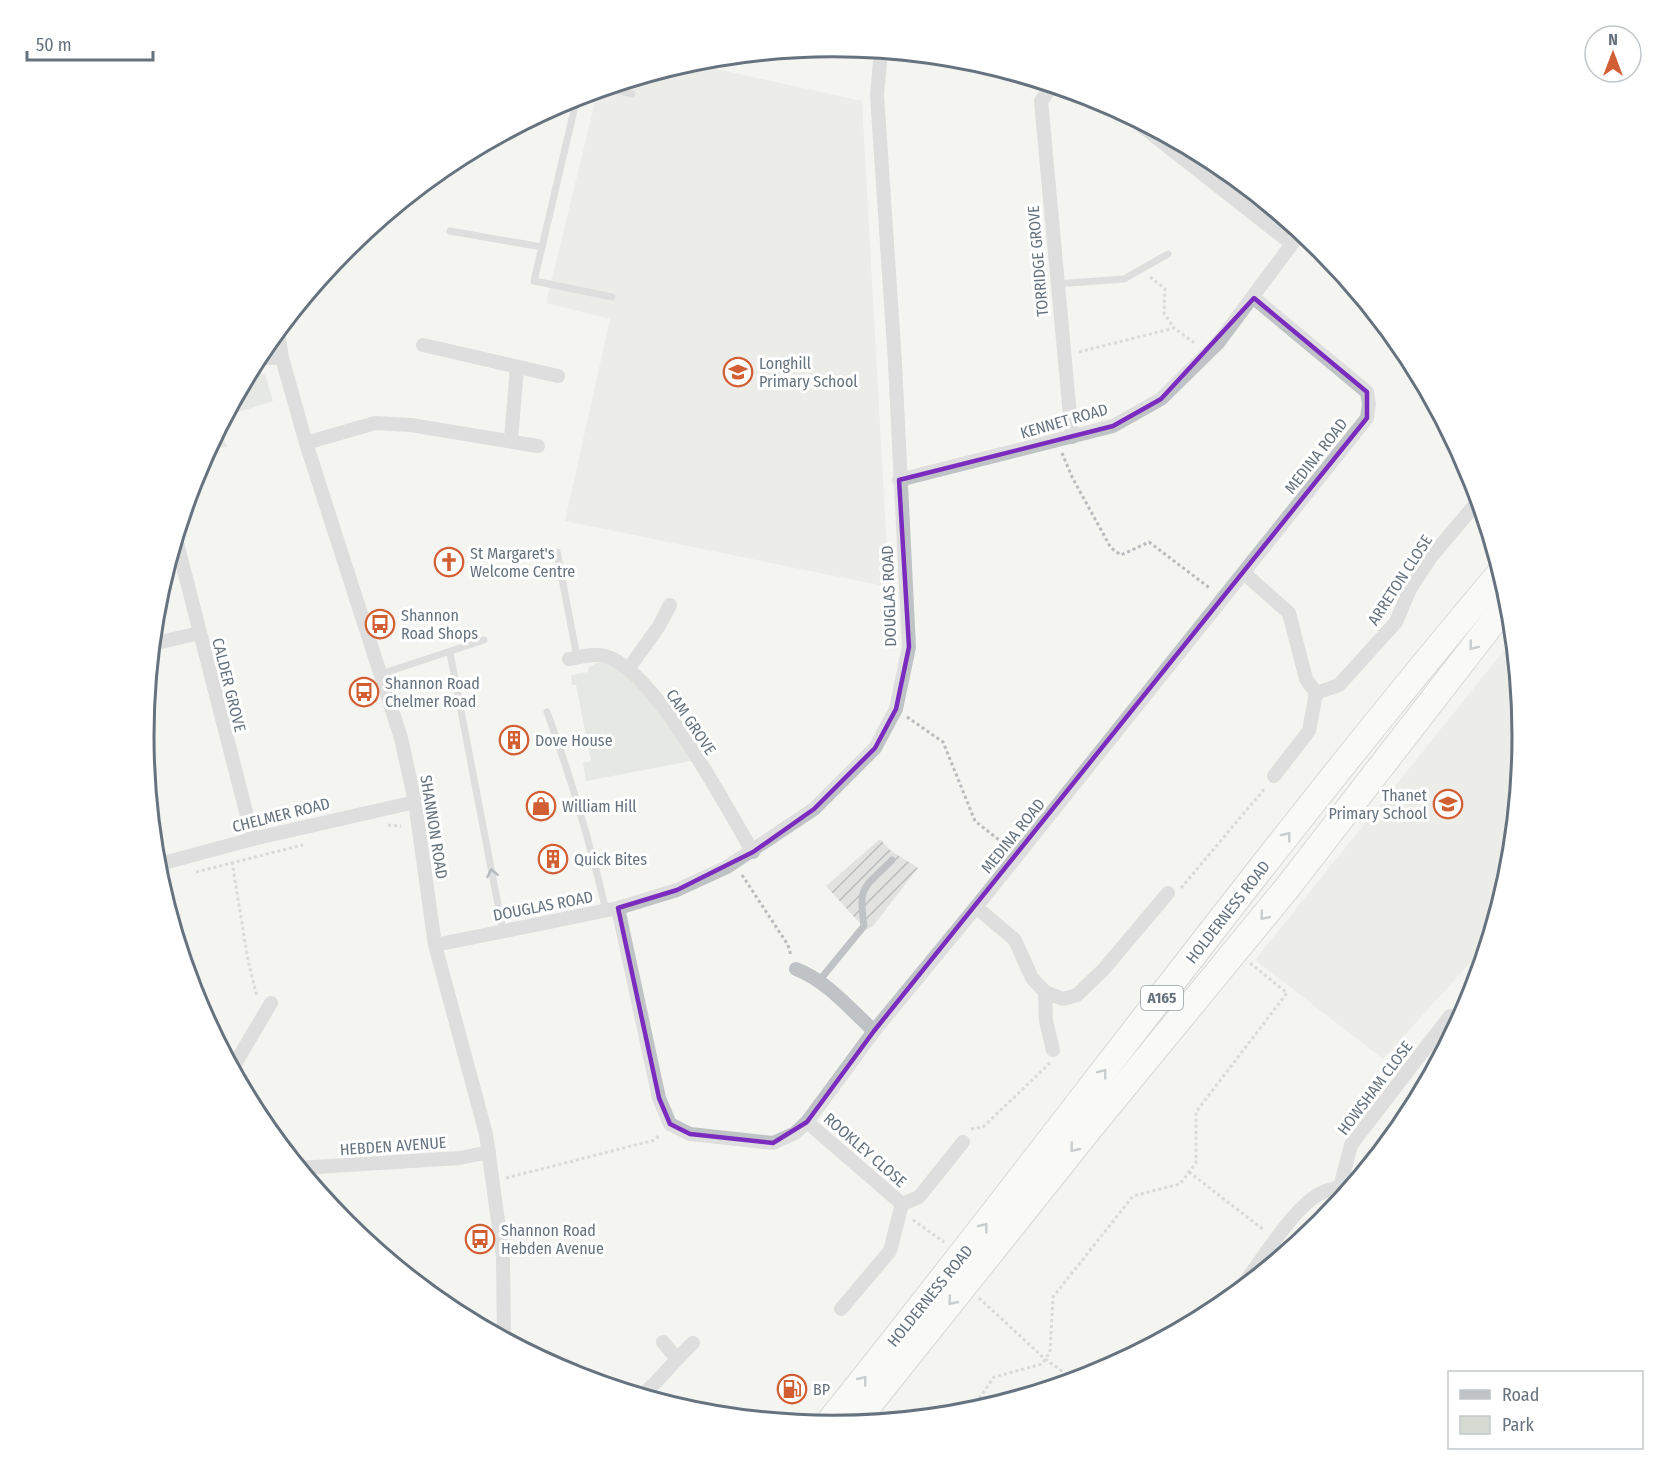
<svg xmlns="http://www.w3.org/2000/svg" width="1667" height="1473" font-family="'Fira Sans Condensed',sans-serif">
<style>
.built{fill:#e2e3e1}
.industrial{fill:url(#industrial-furrows)}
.green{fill:#d5dbd2}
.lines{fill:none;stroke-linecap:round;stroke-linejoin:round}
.highway-casing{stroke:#b2b5b8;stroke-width:28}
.path{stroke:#b9bbbd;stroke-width:3;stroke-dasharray:3 3;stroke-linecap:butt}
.lane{stroke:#c0c3c6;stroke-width:7}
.street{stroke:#c0c3c6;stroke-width:14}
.highway{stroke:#fff;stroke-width:26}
.oneway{stroke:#949da5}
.oneway2{stroke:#66737f}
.marked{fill:none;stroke:#7b2cbf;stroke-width:4.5;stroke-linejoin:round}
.labels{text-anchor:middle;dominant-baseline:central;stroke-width:6;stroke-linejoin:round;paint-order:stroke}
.shield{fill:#fff;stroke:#949da5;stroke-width:1.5}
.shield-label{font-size:15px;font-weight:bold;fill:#66737f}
.street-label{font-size:16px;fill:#66737f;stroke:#fff}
.poi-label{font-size:16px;fill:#66737f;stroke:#fff;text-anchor:start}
.rim{fill:none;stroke:#66737f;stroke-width:3}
</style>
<defs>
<pattern id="industrial-furrows" width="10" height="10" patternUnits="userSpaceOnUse" patternTransform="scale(1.5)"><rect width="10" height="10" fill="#e2e3e1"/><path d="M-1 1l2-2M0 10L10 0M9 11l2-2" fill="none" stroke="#bbbcbc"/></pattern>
</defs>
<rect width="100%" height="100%" fill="#f4f4f1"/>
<!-- built -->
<g class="built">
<path d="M689,63L862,101L889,587L565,521L610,319L546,303L598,90Z"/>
<path d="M1514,638L1523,737L1510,871L1480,970L1471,962L1383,1059L1255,960Z"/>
</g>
<!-- industrial -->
<path class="industrial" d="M880,839L890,850L918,868L873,926L866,930L826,886Z"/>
<!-- green -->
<g class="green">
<path d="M251,369L265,375L273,401L226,416Z"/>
<path d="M220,427L227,447L209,449Z"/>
<path d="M598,662C641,670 670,726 691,761L586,781L583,763L591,761L576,685H572L571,675L588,672L589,667Z"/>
</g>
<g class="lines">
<!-- highway casing -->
<g class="highway-casing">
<g id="highway">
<path d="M853,1425L1090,1128L1287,888L1510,600"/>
<path d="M826,1426C1053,1143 1267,849 1501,572"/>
</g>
</g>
<!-- path -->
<g class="path">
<path d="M1150,277L1165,289L1164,313L1174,328"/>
<path d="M1079,352L1174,328L1196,344"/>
<path d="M1062,453L1072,477L1111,548L1121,555L1149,542L1211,589"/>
<path d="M907,717L943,742L975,821L1008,847"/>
<path d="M388,825L401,826"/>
<path d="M232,862L248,960L257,997"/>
<path d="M196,872L303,845"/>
<path d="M742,875L788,945L791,956"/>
<path d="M1181,888L1266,787"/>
<path d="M971,1129L983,1127L1050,1063"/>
<path d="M1189,1172L1264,1230"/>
<path d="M506,1178L655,1140L660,1134"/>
<path d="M913,1220L944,1242"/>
<path d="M979,1298L1045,1359L1076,1381"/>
<path d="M969,1413L994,1377L1042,1364L1050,1352L1053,1297L1133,1196L1180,1184L1189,1172L1196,1163V1112L1287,993L1250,963"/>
</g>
<!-- lane -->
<g class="lane">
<path d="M606,88L632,94"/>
<path d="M574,97L575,106L534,281L612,297"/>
<path d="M450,231L542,247"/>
<path d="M1056,284L1124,279L1168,254"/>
<path d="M557,552L577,657"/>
<path d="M450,653L503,931"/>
<path d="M381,674L484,640"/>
<path d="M547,712C571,777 590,843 606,910"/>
<path d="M819,981L864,926C858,884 864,889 892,860"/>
</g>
<!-- street -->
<g class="street">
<path d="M1053,85L1041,101L1072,437"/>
<path d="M1129,116L1292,244"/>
<path d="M278,331L282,358L306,443L401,738L415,802L435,945L486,1134L503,1257L504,1339"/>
<path d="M423,345L558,376"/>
<path d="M257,358H282"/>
<path d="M511,439L517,368"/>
<path d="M306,443L375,423L411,425L538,446"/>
<path d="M899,480L1113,426L1161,399L1218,343L1301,232"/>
<path d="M176,539L253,839"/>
<path d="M1244,573L1289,613L1306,679L1316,693L1309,731L1274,776"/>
<path d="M153,644L199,633"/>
<path d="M569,659C580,657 594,653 605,656C655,669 725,806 753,852"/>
<path d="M629,668L659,626L670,605"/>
<path d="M1316,693L1339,685L1396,622L1410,589L1431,557L1479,500"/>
<path d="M156,865L253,839L415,802"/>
<path d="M976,907L1015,940L1032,978L1045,992L1063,999L1077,995L1104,969L1168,893"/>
<path d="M618,908L659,1098L670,1124L690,1134L773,1143L795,1133L807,1122L874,1031L976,907L1367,418L1369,404L1367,392L1254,298"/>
<path d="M435,945L618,908L677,890L727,867L814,809L875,748L896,709L909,647L895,363L877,95L881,51"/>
<path d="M796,969C827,981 849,1008 874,1031"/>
<path d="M1045,992L1046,1021L1053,1050"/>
<path d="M232,1069L271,1003"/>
<path d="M807,1122L902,1204L890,1251L841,1309"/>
<path d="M299,1168L460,1158L489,1152"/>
<path d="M1340,1187L1351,1145L1450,1016"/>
<path d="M902,1204L919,1197L963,1142"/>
<path d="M1238,1292C1258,1266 1293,1207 1321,1193C1331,1188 1342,1187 1353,1186"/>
<path d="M663,1342L676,1358"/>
<path d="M641,1396C661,1380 674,1360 693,1343"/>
</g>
<!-- highway -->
<use href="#highway" class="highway"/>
</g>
<!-- one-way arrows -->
<defs><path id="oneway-chevron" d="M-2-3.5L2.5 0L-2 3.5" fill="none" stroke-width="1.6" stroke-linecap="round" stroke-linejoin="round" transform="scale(1.5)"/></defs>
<g class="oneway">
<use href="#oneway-chevron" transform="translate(1473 646) rotate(128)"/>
<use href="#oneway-chevron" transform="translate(1287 836) rotate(-52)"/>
<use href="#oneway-chevron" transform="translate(1264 916) rotate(129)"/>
<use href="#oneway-chevron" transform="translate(1103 1073) rotate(-52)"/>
<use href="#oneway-chevron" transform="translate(1074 1148) rotate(129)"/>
<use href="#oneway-chevron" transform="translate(984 1227) rotate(-52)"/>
<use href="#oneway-chevron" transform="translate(952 1301) rotate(129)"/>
<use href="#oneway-chevron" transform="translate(863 1380) rotate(-51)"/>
</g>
<use class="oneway2" href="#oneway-chevron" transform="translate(492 873) rotate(-101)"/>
<!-- marked area -->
<path d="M0 0H1667V1473H0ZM1254,298L1367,392V418L874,1031L807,1122L773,1143L690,1134L670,1124L659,1098L618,908L677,890L753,852L814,809L875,748L896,709L909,647L899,480L1113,426L1161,399Z" fill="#f4f4f1" fill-opacity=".55" fill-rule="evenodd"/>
<path class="marked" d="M1254,298L1367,392V418L874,1031L807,1122L773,1143L690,1134L670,1124L659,1098L618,908L677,890L753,852L814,809L875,748L896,709L909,647L899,480L1113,426L1161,399Z"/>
<!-- icons -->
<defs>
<g id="school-ring" transform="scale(1.5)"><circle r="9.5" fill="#fff" stroke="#d25e33" stroke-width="1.5"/><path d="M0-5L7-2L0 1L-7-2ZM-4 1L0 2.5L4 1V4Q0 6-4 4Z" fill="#d25e33"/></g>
<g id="church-ring" transform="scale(1.5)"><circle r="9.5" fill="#fff" stroke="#d25e33" stroke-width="1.5"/><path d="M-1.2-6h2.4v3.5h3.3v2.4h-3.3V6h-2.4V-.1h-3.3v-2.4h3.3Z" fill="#d25e33"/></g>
<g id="bus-ring" transform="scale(1.5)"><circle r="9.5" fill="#fff" stroke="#d25e33" stroke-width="1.5"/><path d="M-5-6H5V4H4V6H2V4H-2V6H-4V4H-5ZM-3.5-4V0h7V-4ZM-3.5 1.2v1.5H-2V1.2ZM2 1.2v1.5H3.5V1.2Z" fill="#d25e33"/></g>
<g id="building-ring" transform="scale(1.5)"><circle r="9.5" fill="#fff" stroke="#d25e33" stroke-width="1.5"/><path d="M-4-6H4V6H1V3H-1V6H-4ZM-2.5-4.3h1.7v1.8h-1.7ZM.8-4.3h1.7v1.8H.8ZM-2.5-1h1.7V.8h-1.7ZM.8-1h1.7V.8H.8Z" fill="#d25e33"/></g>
<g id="shop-ring" transform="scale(1.5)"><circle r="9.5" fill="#fff" stroke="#d25e33" stroke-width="1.5"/><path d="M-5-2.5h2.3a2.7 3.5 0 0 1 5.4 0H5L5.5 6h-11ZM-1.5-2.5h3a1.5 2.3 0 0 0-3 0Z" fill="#d25e33"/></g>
<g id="fuel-ring" transform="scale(1.5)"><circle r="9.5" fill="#fff" stroke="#d25e33" stroke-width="1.5"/><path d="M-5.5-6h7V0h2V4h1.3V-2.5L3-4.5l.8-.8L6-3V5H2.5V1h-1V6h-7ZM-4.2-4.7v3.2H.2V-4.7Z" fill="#d25e33"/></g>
</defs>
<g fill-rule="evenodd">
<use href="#school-ring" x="738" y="372"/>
<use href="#church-ring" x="449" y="562"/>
<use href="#bus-ring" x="380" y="624"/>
<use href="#bus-ring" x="364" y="692"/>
<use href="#building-ring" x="514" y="740"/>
<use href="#school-ring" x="1448" y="804"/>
<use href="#shop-ring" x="541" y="806"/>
<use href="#building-ring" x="553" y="859"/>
<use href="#bus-ring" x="480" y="1239"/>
<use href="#fuel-ring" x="792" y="1389"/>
</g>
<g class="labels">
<!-- shield labels -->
<rect class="shield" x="1141" y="986" width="42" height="24" rx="4.5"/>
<g class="shield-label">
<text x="1162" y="998">A165</text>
</g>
<!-- street labels -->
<g class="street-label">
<text transform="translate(1038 261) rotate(-95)">TORRIDGE GROVE</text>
<text transform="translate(1064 421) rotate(-16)">KENNET ROAD</text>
<text transform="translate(1316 456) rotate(-52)">MEDINA ROAD</text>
<text transform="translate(1400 580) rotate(-57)">ARRETON CLOSE</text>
<text transform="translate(889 596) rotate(-92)">DOUGLAS ROAD</text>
<text transform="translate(229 685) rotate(76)">CALDER GROVE</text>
<text transform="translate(691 722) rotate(56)">CAM GROVE</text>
<text transform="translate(281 815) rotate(-14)">CHELMER ROAD</text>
<text transform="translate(434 827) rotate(81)">SHANNON ROAD</text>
<text transform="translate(1013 836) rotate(-51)">MEDINA ROAD</text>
<text transform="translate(543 906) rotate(-11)">DOUGLAS ROAD</text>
<text transform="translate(1228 912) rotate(-52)">HOLDERNESS ROAD</text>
<text transform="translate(1375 1088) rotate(-53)">HOWSHAM CLOSE</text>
<text transform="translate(393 1146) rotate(-4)">HEBDEN AVENUE</text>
<text transform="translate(865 1150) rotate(41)">ROOKLEY CLOSE</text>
<text transform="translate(930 1296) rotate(-51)">HOLDERNESS ROAD</text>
</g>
<!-- poi labels -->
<g class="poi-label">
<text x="759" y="363">Longhill<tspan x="759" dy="18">Primary School</tspan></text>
<text x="470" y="553">St Margaret's<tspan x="470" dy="18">Welcome Centre</tspan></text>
<text x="401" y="615">Shannon<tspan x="401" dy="18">Road Shops</tspan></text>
<text x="385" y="683">Shannon Road<tspan x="385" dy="18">Chelmer Road</tspan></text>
<text x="535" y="740">Dove House</text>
<text x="1427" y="795" text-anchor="end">Thanet<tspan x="1427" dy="18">Primary School</tspan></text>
<text x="562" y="806">William Hill</text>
<text x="574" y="859">Quick Bites</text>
<text x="501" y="1230">Shannon Road<tspan x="501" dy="18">Hebden Avenue</tspan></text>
<text x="813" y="1389">BP</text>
</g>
</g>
<!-- crop -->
<path d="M0 0H1667V1473H0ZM154 736a679 679 0 1 1 1358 0a679 679 0 1 1-1358 0Z" fill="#fff" fill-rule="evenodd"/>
<path class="rim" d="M154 736a679 679 0 1 1 1358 0a679 679 0 1 1-1358 0Z"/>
<!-- legend -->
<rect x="1448" y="1371" width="195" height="78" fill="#ffffff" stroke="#c2c7cc" stroke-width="1.5"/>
<rect x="1460" y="1390" width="30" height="9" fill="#c0c3c6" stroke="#c2c7cc" stroke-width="1.5"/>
<text x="1502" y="1401" font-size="18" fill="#66737f">Road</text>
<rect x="1460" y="1416" width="30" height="18" fill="#d5dbd2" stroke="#c2c7cc" stroke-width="1.5"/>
<text x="1502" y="1431" font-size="18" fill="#66737f">Park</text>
<!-- north arrow -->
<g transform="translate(1613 54)"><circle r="28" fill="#ffffff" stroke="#c2c7cc" stroke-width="1.5"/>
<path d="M0-4.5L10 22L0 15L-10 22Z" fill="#d25e33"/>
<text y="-9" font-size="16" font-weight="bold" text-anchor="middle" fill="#66737f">N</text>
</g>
<!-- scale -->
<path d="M27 51v9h126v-9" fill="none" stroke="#66737f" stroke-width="3"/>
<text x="36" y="51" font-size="18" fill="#66737f" stroke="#ffffff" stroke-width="4.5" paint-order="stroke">50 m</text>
</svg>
